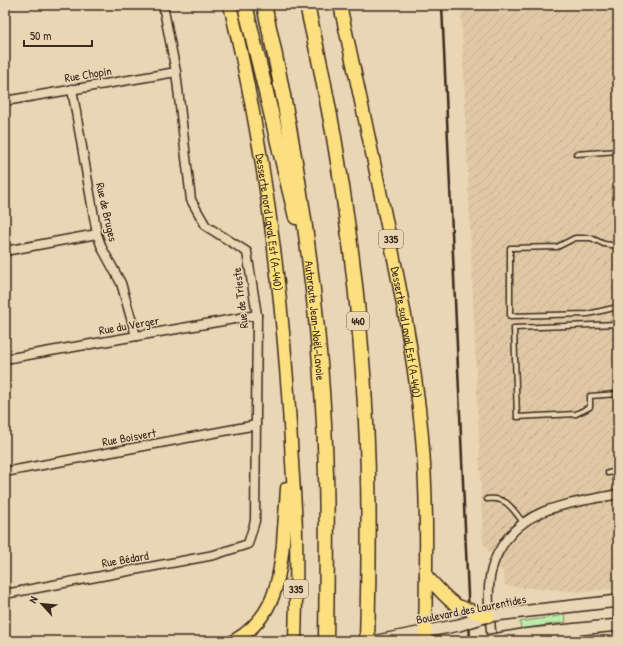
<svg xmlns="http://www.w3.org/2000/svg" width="623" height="646" font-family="'Patrick Hand',sans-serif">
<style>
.industrial{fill:url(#industrial-furrows)}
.grass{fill:#bdeba9;stroke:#7c8a64}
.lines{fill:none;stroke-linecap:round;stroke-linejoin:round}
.service-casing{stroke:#3b2a1e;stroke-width:7}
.minor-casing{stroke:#3b2a1e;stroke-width:11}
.secondary-casing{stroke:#3b2a1e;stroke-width:14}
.primary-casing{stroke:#3b2a1e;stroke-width:15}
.motorway-casing{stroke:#3b2a1e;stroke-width:17}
.service{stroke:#ead6b4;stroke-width:4}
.minor{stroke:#ead6b4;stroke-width:8}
.secondary{stroke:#ead6b4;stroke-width:11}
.primary{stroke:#fce080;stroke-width:12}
.motorway{stroke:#fce080;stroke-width:14}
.rail{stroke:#3b2a1e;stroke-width:2.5}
.secondary-bridge-casing{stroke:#3b2a1e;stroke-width:14;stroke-linecap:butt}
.primary-bridge-casing{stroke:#3b2a1e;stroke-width:15;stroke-linecap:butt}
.secondary-bridge{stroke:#ead6b4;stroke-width:11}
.primary-bridge{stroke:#fce080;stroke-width:12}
.labels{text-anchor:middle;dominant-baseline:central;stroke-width:3;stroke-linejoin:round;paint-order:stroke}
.shield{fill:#ead6b4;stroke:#705e4b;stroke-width:1}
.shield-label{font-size:11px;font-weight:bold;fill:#3b2a1e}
.street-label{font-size:12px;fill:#3b2a1e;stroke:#ead6b4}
</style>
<defs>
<pattern id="industrial-furrows" width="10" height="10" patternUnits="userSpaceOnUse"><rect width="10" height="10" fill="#e1c8a5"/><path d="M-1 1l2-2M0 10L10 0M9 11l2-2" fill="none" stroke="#c2ac8e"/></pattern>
</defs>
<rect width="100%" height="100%" fill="#ead6b4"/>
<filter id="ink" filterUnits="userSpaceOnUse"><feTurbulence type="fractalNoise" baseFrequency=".025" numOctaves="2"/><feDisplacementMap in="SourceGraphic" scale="8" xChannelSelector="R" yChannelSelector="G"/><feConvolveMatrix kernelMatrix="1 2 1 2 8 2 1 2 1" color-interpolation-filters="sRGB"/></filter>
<g filter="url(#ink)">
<!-- industrial -->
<path class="industrial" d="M461,5H618V588L584,592L505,586L503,573L483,543Z"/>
<!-- grass -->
<path class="grass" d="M565,615L566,622L521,629L520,622Z"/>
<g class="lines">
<!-- service casing -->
<g class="service-casing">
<g id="service">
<path d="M576,154L618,151"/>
<path d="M618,246L604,244L591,238H575L557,247L510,248V316L588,314L618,307"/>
<path d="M618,324L514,328L517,417L576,414L590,407V396L618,394"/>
<path d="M608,473L618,471"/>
<path d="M487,499C508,497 511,508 523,522"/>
</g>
</g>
<!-- minor casing -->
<g class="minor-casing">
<g id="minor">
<path d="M72,89L97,234L102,248L121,283L136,336"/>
<path d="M5,101L176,72"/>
<path d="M5,251L97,234"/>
<path d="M5,359L257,315"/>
<path d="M5,472L256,425"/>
<path d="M5,594L214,555L248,544L255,521L257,315L247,252L206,226L191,200L176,72L163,5"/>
<path d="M492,641C490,620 487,598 490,577C492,566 496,555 502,546C527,505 575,503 618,494"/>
</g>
</g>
<!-- secondary casing -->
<g class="secondary-casing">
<g id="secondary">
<path d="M538,610L618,601"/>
<path d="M522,635L618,625"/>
<path d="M377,641L459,625"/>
</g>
</g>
<!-- primary casing -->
<g class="primary-casing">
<g id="primary">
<path id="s1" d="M230,5C265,148 283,295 291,441C292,474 296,506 296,538C297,572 296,607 295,641"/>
<path id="s2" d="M340,5C353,64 366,123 378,182C396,267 414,351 422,437C428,505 426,573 425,641"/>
<path d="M426,576C437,586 445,599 458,606"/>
<path d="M234,641C273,618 279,585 283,544C284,525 286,506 287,488"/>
</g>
</g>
<!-- motorway casing -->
<g class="motorway-casing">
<g id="motorway">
<path d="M245,5L296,217"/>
<path id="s3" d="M264,5C294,137 315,271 323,406C328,484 327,563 326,641"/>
<path d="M307,5C339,142 359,282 366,422C370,495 369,568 367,641"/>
</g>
</g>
<!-- service -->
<use href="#service" class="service"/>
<!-- minor -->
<use href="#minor" class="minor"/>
<!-- secondary -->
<use href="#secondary" class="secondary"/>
<!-- primary -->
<use href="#primary" class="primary"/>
<!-- motorway -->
<use href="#motorway" class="motorway"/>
<!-- rail -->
<path class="rail" d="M442,5L470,641"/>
<!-- secondary-bridge casing -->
<g class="secondary-bridge-casing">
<g id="secondary-bridge">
<path d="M459,625L488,616L538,610"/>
<path d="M487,641L522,635"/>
</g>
</g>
<!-- primary-bridge casing -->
<g class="primary-bridge-casing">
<path id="primary-bridge" d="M458,606L488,616"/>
</g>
<!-- secondary-bridge -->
<use href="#secondary-bridge" class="secondary-bridge"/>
<!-- primary-bridge -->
<use href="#primary-bridge" class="primary-bridge"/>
</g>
</g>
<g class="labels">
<!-- shield labels -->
<g class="shield">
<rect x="379" y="230" width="24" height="18" rx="3"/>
<rect x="347" y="312" width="22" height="18" rx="3"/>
<rect x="284" y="580" width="24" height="18" rx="3"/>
</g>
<g class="shield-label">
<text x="391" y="239">335</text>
<text x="358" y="321">440</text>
<text x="296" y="589">335</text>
</g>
<!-- street labels -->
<g class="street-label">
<text transform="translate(88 74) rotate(-9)">Rue Chopin</text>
<text transform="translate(107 212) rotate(77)">Rue de Bruges</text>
<text stroke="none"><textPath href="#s1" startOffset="221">Desserte nord Laval Est (A-440)</textPath></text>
<text transform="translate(240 298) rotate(-97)">Rue de Trieste</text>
<text stroke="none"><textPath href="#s3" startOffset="320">Autoroute Jean-Noël-Lavoie</textPath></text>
<text transform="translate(129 325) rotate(-10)">Rue du Verger</text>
<text stroke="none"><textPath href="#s2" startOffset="334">Desserte sud Laval Est (A-440)</textPath></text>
<text transform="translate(129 437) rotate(-10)">Rue Boisvert</text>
<text transform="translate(125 559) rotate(-10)">Rue Bédard</text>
<text transform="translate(471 609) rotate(-11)">Boulevard des Laurentides</text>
</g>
</g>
<!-- margin -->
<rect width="623" height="646" fill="none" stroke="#ead6b4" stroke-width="20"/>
<rect x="10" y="10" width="603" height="626" fill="none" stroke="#3b2a1e" stroke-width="1.5" filter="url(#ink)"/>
<!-- north arrow -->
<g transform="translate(42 604) rotate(297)" stroke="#ead6b4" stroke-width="3" paint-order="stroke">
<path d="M0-3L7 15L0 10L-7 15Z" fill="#3b2a1e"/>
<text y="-6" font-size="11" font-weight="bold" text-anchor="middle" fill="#3b2a1e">N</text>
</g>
<!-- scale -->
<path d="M24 40v6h68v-6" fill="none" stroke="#3b2a1e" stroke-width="2"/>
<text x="30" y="40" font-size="12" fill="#3b2a1e" stroke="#ead6b4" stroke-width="3" paint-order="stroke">50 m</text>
</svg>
